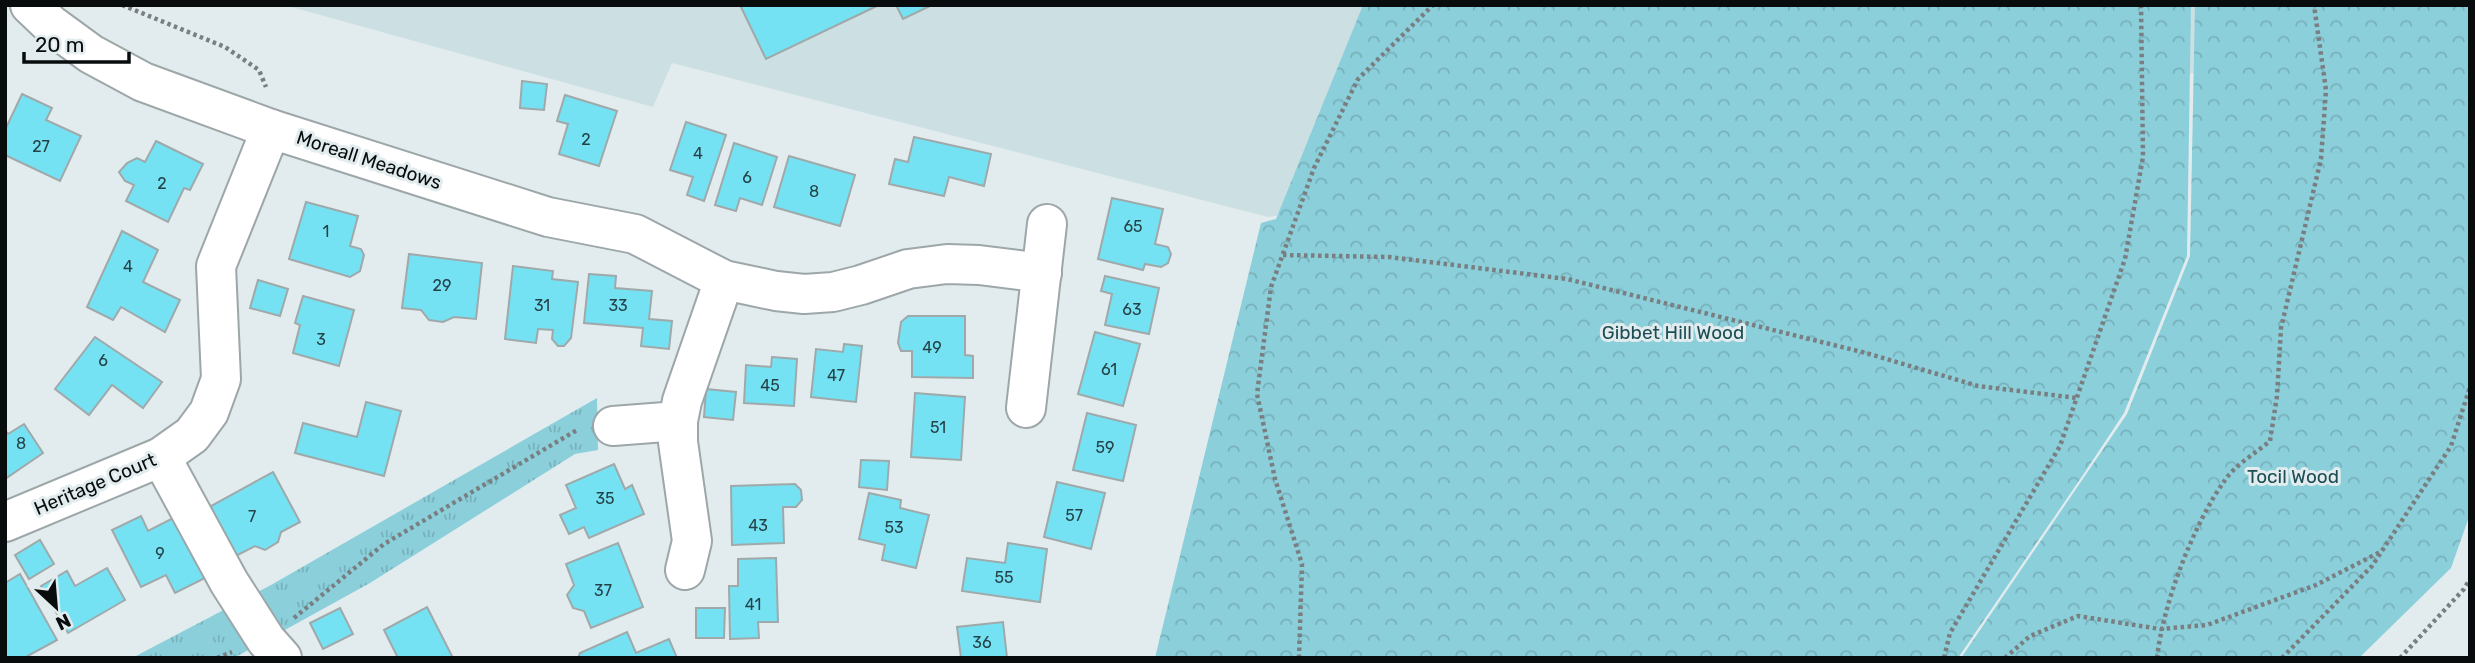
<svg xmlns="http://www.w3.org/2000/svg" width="2475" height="663" font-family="Rubik,sans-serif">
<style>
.built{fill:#cce0e3}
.grass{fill:url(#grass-tufts)}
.forest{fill:url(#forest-crowns)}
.building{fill:#75e2f4;stroke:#9fa9aa;stroke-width:2}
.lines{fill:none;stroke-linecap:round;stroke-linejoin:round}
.minor-casing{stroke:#9da6a8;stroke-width:42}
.path{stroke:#797f81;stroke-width:4.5;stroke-dasharray:3.5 3.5;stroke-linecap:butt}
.minor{stroke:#fff;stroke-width:38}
.labels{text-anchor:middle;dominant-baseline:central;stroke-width:6;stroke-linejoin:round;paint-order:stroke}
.number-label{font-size:16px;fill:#244247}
.street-label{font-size:19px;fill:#090c0d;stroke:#e2ecee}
.park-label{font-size:19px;fill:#1d4e55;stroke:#e2ecee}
</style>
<defs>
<pattern id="grass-tufts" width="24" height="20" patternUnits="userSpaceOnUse" patternTransform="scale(1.75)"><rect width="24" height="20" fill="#8bcfdb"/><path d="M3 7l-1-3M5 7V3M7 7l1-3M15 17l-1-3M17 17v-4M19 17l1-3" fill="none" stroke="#77b1bb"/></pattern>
<pattern id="forest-crowns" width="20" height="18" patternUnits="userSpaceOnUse" patternTransform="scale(1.75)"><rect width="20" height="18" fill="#8bcfdb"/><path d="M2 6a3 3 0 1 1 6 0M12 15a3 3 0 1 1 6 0" fill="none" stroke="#77b1bb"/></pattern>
</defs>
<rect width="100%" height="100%" fill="#e2ecee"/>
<!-- built -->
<path class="built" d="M284,5H2470V30L1268,217L672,63L653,107Z"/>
<!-- grass -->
<path class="grass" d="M597,398L598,450L575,454L370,583L234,658H132L271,585Z"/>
<!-- forest -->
<g class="forest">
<path d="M1363,5H2191L2187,256L2124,413L2085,472L1958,658H1155L1261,223L1276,219Z"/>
<path d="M2195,5H2470V514L2451,568L2359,658H1961L2127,414L2190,256Z"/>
</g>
<!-- building -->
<g class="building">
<path d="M740,5H879L766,59Z"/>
<path d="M896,5H932L903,19Z"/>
<path d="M522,81L547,84L544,110L520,108Z"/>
<path d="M22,94L52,108L46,120L81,136L60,181L5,155V130Z"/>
<path d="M565,95L617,111L599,166L559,154L568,124L557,121Z"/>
<path d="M686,122L726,135L704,201L687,195L693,177L670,170Z"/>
<path d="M914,137L991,154L984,186L949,177L944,196L889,184L895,159L908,162Z"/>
<path d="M156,141L203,164L190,190L184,188L168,222L126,201L134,185L125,181L119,172L127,163L137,158L145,162Z"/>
<path d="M734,143L777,157L762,205L740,198L736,211L715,205Z"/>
<path d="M789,156L855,175L840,226L774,207Z"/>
<path d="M1112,198L1163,209L1155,244L1168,247L1171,254L1168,263L1161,267L1145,264L1143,270L1098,259Z"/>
<path d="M306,202L358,216L350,246L361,249L364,255L360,271L350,277L289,259Z"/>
<path d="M122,231L158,250L143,282L180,300L165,332L121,307L113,320L87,307Z"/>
<path d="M409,254L482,263L476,319L454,317L443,322L429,320L421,310L402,308Z"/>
<path d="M513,266L553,271L552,279L578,282L571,338L564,346H558L552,339L553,330L538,329L536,343L505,339Z"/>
<path d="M589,274L616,276L615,288L652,291L649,319L672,321L669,349L641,346L643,328L584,323Z"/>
<path d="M1105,276L1159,288L1149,334L1105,325L1112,294L1101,291Z"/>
<path d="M258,280L288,289L280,316L250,308Z"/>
<path d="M303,296L354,310L339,366L293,353L300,325L295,323Z"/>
<path d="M908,316H965V355L973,356V378L912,377V351H901L898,343L901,322Z"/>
<path d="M1095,332L1140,344L1123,406L1078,394Z"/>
<path d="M95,337L162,382L143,408L112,385L89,415L55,389Z"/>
<path d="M844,344L862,346L856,402L811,397L816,349L843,352Z"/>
<path d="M772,357L797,359L794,406L744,403L746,365L771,367Z"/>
<path d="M706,389L736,392L733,420L704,417Z"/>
<path d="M915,393L965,397L961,460L911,457Z"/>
<path d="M366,402L401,411L384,476L295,453L303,423L357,437Z"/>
<path d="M1087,413L1136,425L1123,481L1073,470Z"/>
<path d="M24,424L43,453L5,479V430L8,434Z"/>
<path d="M861,460L889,461L887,490L859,487Z"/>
<path d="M614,464L625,489L632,485L644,514L589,538L584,527L569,534L560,515L576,508L566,485Z"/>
<path d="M273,472L300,522L281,532L278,542L265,550L255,546L230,559L204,510Z"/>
<path d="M1057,482L1105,493L1091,549L1044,537Z"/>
<path d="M795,484L801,490L802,500L796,507H783L784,543L732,545L731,486Z"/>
<path d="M869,493L901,500L900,508L929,515L916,568L882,560L885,545L859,539Z"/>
<path d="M141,516L148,531L177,516L207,577L175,593L166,575L141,587L112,530Z"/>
<path d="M40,540L54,564L29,579L15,555Z"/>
<path d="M618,543L643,607L591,628L584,611L573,608L567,595L574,585L566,564Z"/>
<path d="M1008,543L1047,549L1040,602L962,591L967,558L1005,563Z"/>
<path d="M776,558L778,622H758L759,638L730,639L729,586H738V559Z"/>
<path d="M107,568L125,600L68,633L41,586L67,571L75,586Z"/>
<path d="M20,574L57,640L24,658H5V583Z"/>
<path d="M427,607L453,658H398L384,630Z"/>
<path d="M340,608L353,634L323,649L310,623Z"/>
<path d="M696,608H725L724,638H696Z"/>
<path d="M1003,622L1007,658H961L957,627Z"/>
<path d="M627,632L636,653L669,639L677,658H578L580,653Z"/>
</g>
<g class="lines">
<!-- minor casing -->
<g class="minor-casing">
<g id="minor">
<path d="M30,5L50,24L91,54L143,82L271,129L548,217L635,234L724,280L776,291L804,294L833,292L861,285L908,269L947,264L979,265L1042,273"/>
<path d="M1026,408L1047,224"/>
<path d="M678,421V442L692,541L685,570"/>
<path d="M613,426L678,421L682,401L724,280"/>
<path d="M161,457L229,582L266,640L282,658"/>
<path d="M5,522L161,457L192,435L209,412L221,379L216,266L271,129"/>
</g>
</g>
<!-- path -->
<g class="path">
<path d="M122,5L225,47L259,70L266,87"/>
<path d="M1283,255L1389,257L1567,279L1866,353L1978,386L2077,398"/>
<path d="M294,618L384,544L577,430"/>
<path d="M217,658L232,652"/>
<path d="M1299,658L1302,564L1275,479L1257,394L1271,287L1314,168L1358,79L1433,5"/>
<path d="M1944,658L1950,633L2060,446L2125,259L2143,157L2141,5"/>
<path d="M2005,658L2030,636L2078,616L2160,629L2207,625L2316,585L2382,551"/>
<path d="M2157,658C2163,604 2193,525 2225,480C2235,465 2256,453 2270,441L2277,396L2281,328L2321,159L2326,90L2314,5"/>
<path d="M2282,658L2372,566L2451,446L2470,387"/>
<path d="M2400,658L2464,589L2470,579"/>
</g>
<!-- minor -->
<use href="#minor" class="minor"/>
</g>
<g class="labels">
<!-- number labels -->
<g class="number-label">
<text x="586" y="139">2</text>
<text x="41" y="146">27</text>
<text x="698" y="153">4</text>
<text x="747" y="177">6</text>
<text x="162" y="183">2</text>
<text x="814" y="191">8</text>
<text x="1133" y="226">65</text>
<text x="326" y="231">1</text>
<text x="128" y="266">4</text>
<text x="442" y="285">29</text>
<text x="542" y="305">31</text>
<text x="618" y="305">33</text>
<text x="1132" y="309">63</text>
<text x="321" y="339">3</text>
<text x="932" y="347">49</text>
<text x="103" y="360">6</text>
<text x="1109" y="369">61</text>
<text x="836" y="375">47</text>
<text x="770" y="385">45</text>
<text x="938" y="427">51</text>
<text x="21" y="443">8</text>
<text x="1105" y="447">59</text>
<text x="605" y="498">35</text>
<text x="1074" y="515">57</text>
<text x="252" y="516">7</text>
<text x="758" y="525">43</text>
<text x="894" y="527">53</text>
<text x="160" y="553">9</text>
<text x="1004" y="577">55</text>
<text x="603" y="590">37</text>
<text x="753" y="604">41</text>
<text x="982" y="642">36</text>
</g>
<!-- street labels -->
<g class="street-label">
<text transform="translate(369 160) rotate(18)">Moreall Meadows</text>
<text transform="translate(95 484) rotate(-23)">Heritage Court</text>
</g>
<!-- park labels -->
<g class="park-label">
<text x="1673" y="332">Gibbet Hill Wood</text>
<text x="2293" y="476">Tocil Wood</text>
</g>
</g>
<!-- border -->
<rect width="2475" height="663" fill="none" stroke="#090c0d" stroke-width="14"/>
<!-- north arrow -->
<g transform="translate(56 607) rotate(154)" stroke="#e2ecee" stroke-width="5" paint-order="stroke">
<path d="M0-5L12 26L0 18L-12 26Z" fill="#090c0d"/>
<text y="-10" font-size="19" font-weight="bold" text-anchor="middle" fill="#090c0d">N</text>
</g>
<!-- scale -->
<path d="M24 52v10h105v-10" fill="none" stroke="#090c0d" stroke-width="3.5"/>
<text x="35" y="52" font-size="21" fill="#090c0d" stroke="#e2ecee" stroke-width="5" paint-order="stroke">20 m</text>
</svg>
